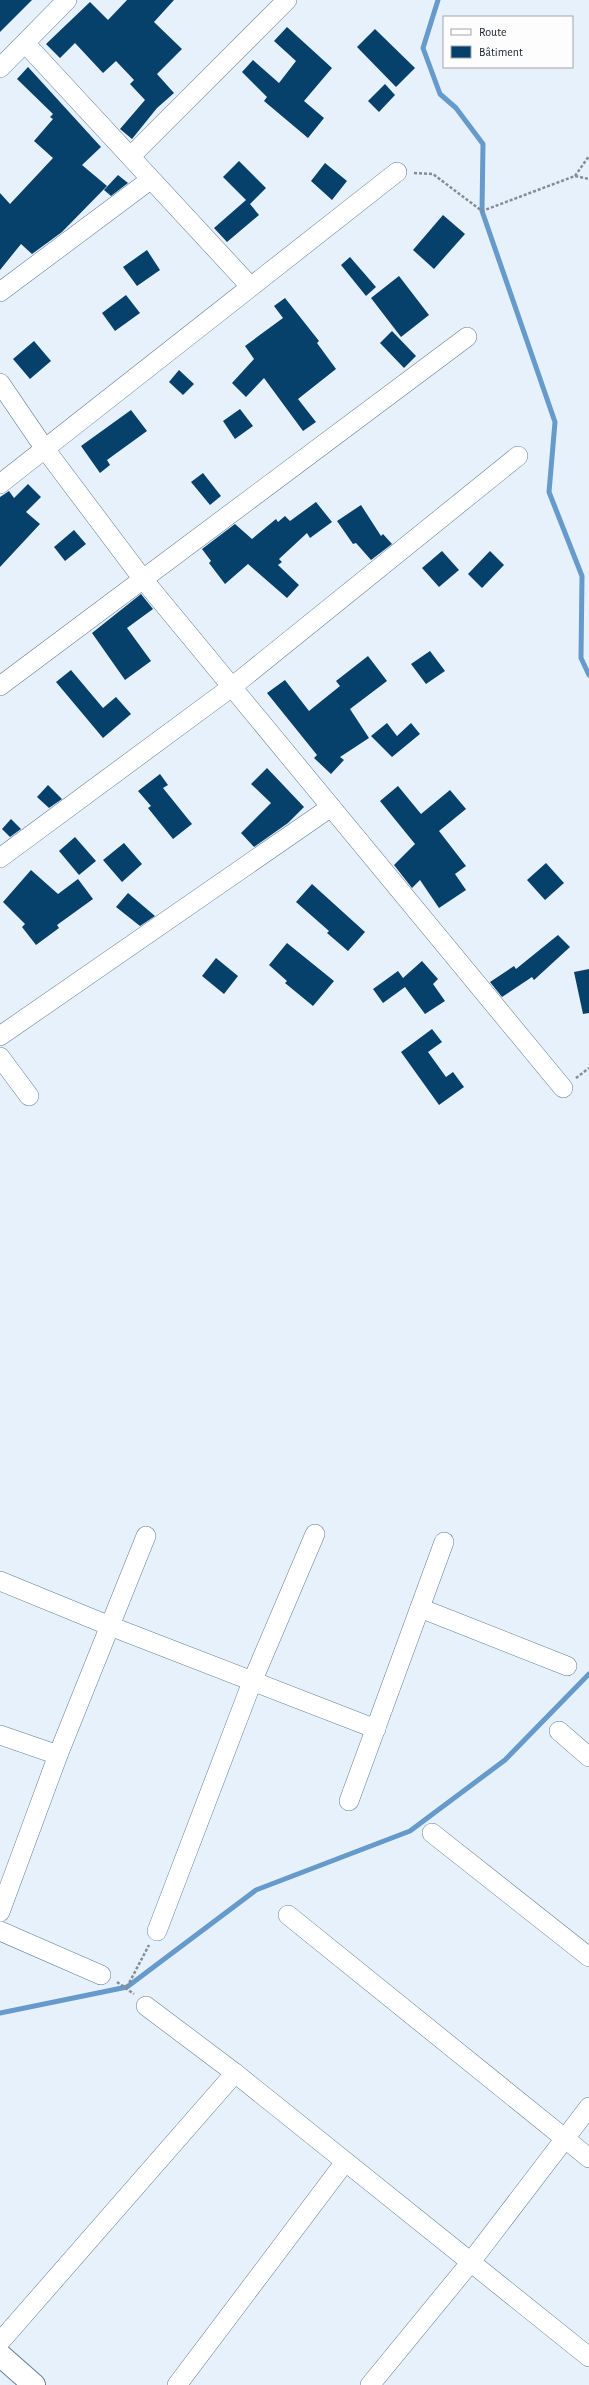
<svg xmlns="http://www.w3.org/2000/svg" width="589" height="2385" font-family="'Alegreya Sans',sans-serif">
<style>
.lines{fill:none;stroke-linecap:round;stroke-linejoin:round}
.stream{stroke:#659aca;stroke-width:5}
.building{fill:#06416c}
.street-casing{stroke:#657d93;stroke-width:20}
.secondary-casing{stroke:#657d93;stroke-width:24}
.path{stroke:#848d97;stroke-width:2.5;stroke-dasharray:3 2;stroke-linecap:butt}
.street{stroke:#fff;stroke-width:19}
.secondary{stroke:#fff;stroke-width:22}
</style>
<rect width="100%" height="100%" fill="#e7f1fb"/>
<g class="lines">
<!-- stream -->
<g class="stream">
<path d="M438,0L423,48L440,94L456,108L483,144L482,211L555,422L549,492L582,576L581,658L589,675"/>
<path d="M0,2013L127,1987L256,1890L410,1831L505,1760L589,1674"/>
</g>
</g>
<!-- building -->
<g class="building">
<path d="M0,0H32L0,32Z"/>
<path d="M127,0H174L154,22L182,49L157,74L174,93L157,108L132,139L120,129L145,100L130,84L134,80L116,61L103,73L75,43L60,58L46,44L90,2L108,20Z"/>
<path d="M287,27L332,68L304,101L324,118L308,138L264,101L267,97L242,72L253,60L279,83L296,61L274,41Z"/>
<path d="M375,29L415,68L396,87L357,47Z"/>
<path d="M28,67L101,147L82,165L107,186L62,232L32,254L21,244L0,270V193L10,204L53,158L34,141L53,119L50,117L53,114L17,79Z"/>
<path d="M385,84L395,95L379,112L368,101Z"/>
<path d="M239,161L266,188L250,204L259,215L227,242L214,228L246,200L223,177Z"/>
<path d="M325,163L347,181L332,200L311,181Z"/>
<path d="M118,175L128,183L111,196L104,190Z"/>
<path d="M443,215L465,234L434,269L413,250Z"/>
<path d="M147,250L160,270L137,286L123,267Z"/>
<path d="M350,257L376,287L366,296L341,265Z"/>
<path d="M399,276L429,315L401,337L371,298Z"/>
<path d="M126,295L140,313L115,331L102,313Z"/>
<path d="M285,298L319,341L317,343L336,369L298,399L316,422L303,431L264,378L246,397L232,383L254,359L245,346L283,318L274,306Z"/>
<path d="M392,331L416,356L404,368L380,343Z"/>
<path d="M34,341L51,361L30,379L13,359Z"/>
<path d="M179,370L194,384L183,395L169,382Z"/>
<path d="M240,409L253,426L235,439L223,421Z"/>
<path d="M131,410L147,431L107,460L110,465L100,473L81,446Z"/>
<path d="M203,473L221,496L210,505L191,482Z"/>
<path d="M28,484L41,497L26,512L40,524L0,567V497L9,491L14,498Z"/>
<path d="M316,502L332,522L310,538L307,533L279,559L282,562L278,565L299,585L287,598L248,564L225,584L209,563L211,561L202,549L235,524L252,539L276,519L278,522L285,516L290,521Z"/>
<path d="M361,505L381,536L383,534L392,544L371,560L356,543L353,544L337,521Z"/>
<path d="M74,530L86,544L65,561L54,547Z"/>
<path d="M442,551L459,570L439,587L422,568Z"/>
<path d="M490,551L504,565L482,588L468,574Z"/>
<path d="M141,594L153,609L127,628L151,661L125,680L92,633Z"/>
<path d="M430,651L445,671L426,684L411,664Z"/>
<path d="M368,656L387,681L350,709L369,738L340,757L344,760L331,774L314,758L317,755L267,693L285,680L309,711L340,686L336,681Z"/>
<path d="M71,670L103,708L116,697L131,714L103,738L56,682Z"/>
<path d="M387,723L397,736L411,723L420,734L392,757L371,736Z"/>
<path d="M267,768L304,807L288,823L254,847L241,833L271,803L251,784Z"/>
<path d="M160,774L168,785L163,788L192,824L173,839L148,808L151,806L138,791Z"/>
<path d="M48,785L62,799L49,808L37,797Z"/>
<path d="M398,786L421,814L450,790L466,809L439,831L466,866L455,874L466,890L439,908L420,880L412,888L394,865L415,844L380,801Z"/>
<path d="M11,819L21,829L10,837L2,829Z"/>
<path d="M75,837L96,861L79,875L59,851Z"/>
<path d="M124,843L142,864L122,882L103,860Z"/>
<path d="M546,863L564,883L545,900L527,880Z"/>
<path d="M31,870L58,894L78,879L93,899L57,925L59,928L36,945L22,927L25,924L3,902Z"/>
<path d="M312,884L365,932L348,951L327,933L329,931L296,902Z"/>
<path d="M128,893L155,916L140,926L116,907Z"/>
<path d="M558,935L570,947L534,980L532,977L502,997L490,982L514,966L516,969Z"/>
<path d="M287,943L334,981L313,1006L285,983L287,981L269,965Z"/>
<path d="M216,958L238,976L224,994L202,976Z"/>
<path d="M422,961L438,979L433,984L445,1001L425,1014L405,987L383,1003L373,989L398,971L403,978Z"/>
<path d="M589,969V1013L583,1014L574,972Z"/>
<path d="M432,1029L442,1042L428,1052L446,1077L453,1072L464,1087L439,1105L401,1052Z"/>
</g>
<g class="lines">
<!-- street casing -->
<g class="street-casing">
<g id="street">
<path d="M25,43L250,286"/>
<path d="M0,68L67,0"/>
<path d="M131,156L287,0"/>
<path d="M0,292L150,180"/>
<path d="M0,383L45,449L142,578L563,1088"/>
<path d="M0,484L397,172"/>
<path d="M0,686L467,337"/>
<path d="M0,858L233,686L518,456"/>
<path d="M0,1036L331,807"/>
<path d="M0,1057L29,1096"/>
<path d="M0,1581L110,1626L376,1729"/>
<path d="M420,1608L567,1666"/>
<path d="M559,1731L589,1757"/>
<path d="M0,1735L58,1755"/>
<path d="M349,1801L444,1542"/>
<path d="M432,1833L589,1957"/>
<path d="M0,1912L58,1755L146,1536"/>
<path d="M288,1915L589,2158"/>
<path d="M0,1931L101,1975"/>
<path d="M157,1931L252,1682L315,1534"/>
<path d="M146,2006L235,2073L589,2357"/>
<path d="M0,2342L235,2073"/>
<path d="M177,2385L345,2162"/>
<path d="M370,2385L470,2263L589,2107"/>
</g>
</g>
<!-- secondary casing -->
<g class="secondary-casing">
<path id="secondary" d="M0,2355L34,2385"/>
</g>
<!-- path -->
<g class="path">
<path d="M414,173L433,174L482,211L575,176L589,179"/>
<path d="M575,176L589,156"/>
<path d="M576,1078L589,1068"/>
<path d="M117,1982L134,1994"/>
<path d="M127,1987L149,1945"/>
</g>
<!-- street -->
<use href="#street" class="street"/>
<!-- secondary -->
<use href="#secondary" class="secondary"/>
</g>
<!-- legend -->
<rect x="443" y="16" width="130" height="52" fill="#fdfdfd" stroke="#a1a5a8"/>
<rect x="451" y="29" width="20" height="6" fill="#ffffff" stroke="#a1a5a8"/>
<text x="479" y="36" font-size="12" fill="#172029">Route</text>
<rect x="451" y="46" width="20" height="12" fill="#06416c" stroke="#a1a5a8"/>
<text x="479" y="56" font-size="12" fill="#172029">Bâtiment</text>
</svg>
